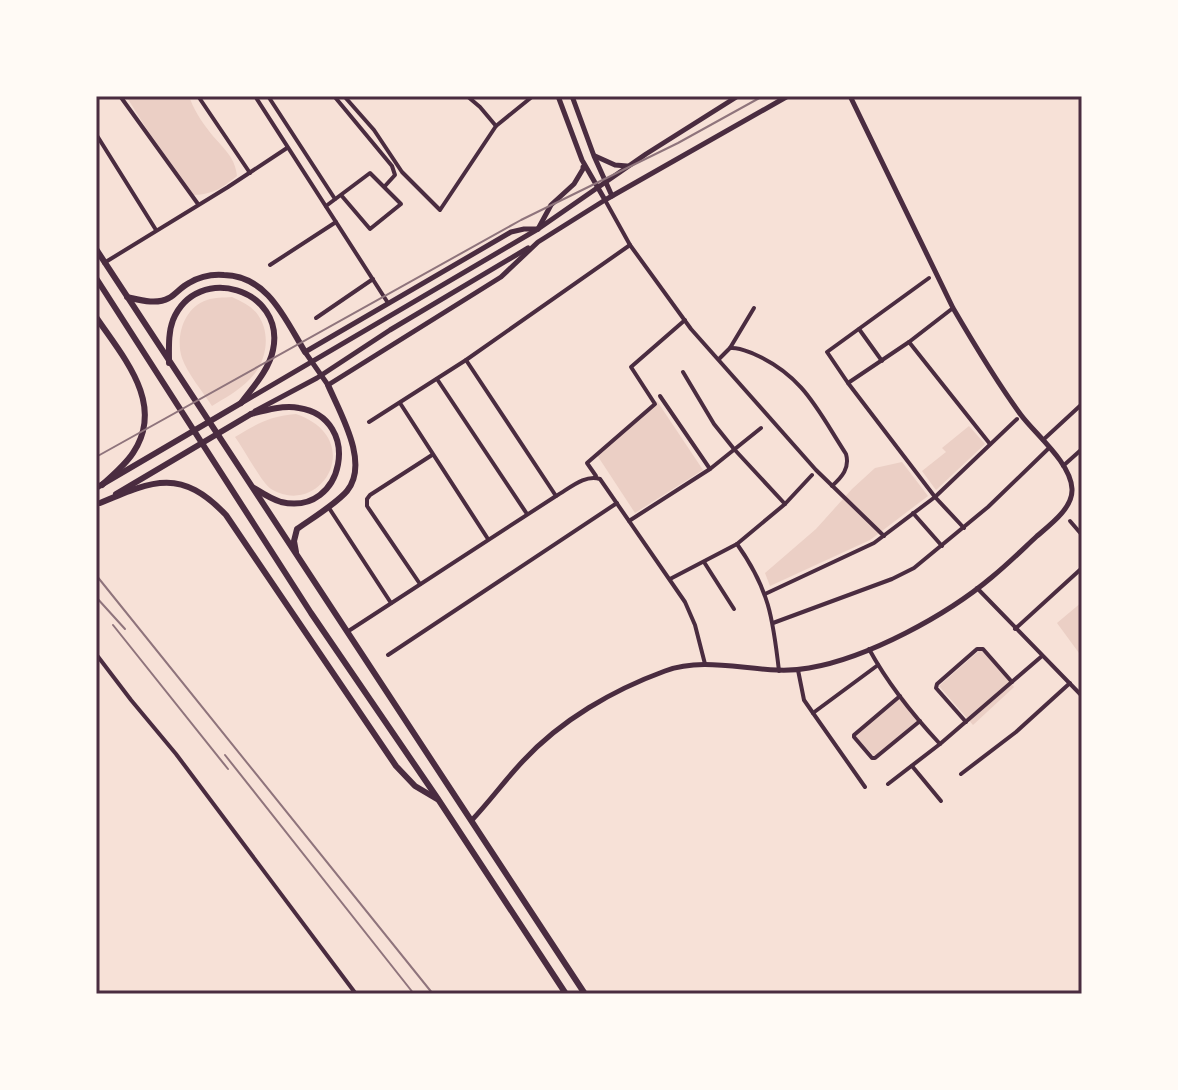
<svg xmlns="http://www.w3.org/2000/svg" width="1178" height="1090" font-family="Arial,sans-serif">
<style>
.green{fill:#ebcfc5}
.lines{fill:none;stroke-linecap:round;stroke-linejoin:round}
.minor{stroke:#4a2c40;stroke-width:4}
.tertiary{stroke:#4a2c40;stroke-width:5}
.secondary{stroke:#4a2c40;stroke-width:5}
.primary{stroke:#4a2c40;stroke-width:6}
.trunk{stroke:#4a2c40;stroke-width:6}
.rail{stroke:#8f747c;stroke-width:2}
.neatline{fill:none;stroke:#4a2c40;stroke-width:3}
</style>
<rect width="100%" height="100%" fill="#f7e1d7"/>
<!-- green -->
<g class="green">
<path d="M126,96H189C193,108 201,121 209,131C221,147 235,155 237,176C222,188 214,194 194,195L148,131Z"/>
<path d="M232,297C241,301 253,307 258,315C272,335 266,364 249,380C238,391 225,398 212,406C203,392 187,373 182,358C175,337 184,307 207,300C215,297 223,298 232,297Z"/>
<path d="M657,401L703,470L635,513L597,455Z"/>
<path d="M296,414C368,439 321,519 271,489C261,482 244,449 235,437C259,423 267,417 296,414Z"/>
<path d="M969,426L985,444L936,490L922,471L946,452L942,448Z"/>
<path d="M902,462L928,496L870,540L770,586L765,573L816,529L852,489L875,468Z"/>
<path d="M1082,602V650L1079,653L1057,623Z"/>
<path d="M981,649L1014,687L973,725L939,686Z"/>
<path d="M902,695L920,720L875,757L855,736Z"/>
</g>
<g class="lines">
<!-- minor -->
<g class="minor">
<path d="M120,96L198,204"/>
<path d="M198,96L250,173"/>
<path d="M255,96L388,303"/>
<path d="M268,96L335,199"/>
<path d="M334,96L392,166L395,175L385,186"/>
<path d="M344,96L374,130L402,172L440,210L496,126L533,96"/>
<path d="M467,96L480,107L496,126"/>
<path d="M96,134L156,230"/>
<path d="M605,200L630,245L691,329L816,470L884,536"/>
<path d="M326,206L370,173L401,204L370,229L341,195"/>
<path d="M104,263L228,187L287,148"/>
<path d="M270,265L336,222"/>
<path d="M929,278L827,352L848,383L935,497L964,528"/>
<path d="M316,318L373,279"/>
<path d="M859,329L882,361"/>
<path d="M909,342L990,444"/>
<path d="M730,348L754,308"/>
<path d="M719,359L730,348C739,347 746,351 754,354C804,376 818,411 846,454C850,468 842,477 832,486"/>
<path d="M466,360L556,496"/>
<path d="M683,372L714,424L734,449L785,504"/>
<path d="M437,379L527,514"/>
<path d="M848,383L909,342L953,308"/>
<path d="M660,396L710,469"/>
<path d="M400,403L488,539"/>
<path d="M369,422L466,360L630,245"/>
<path d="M1043,440L1082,404"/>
<path d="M1063,466L1082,449"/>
<path d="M596,476L587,463L655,404L631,367L685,320"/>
<path d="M329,508L391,603"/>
<path d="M913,513L942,546"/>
<path d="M629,521L710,469L761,428"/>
<path d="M1070,521L1082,535"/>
<path d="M737,544C769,589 773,618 779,671"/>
<path d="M704,562L734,609"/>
<path d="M670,579L737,544L785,504L812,475"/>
<path d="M420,584L367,506V499L370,495L432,455"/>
<path d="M977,588L1082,696"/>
<path d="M765,594L874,543L935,497L1017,419"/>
<path d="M773,623L892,579L914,568L988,507L1049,448"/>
<path d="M1015,629L1082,568"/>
<path d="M347,632L556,496C570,488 585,474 600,479L685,602L695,625L705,664"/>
<path d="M869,649C888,684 913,715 940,744"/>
<path d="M96,654L131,700L176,754L356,994"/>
<path d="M388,655L617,503"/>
<path d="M798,670L804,700L813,713"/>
<path d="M900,696L854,735V737L872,758H875L920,721"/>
<path d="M966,722L936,688L937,684L977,649H983L1012,682"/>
<path d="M912,766L941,801"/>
<path d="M961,774L1016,732L1070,683"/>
<path d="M888,784L940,744L1042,656"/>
<path d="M865,787L813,713L878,665"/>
</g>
<!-- tertiary -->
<path class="tertiary" d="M472,820C490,801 505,780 523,761C561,720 613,690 665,671C711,654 762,677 809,668C868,658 947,615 992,577C1008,564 1022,550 1037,536C1050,525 1073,508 1072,489C1071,463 1036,435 1021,415C996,381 974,344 953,308L850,96"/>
<!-- secondary -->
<g class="secondary">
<path d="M558,96L582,160L605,200"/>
<path d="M572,96L594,156L612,196"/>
<path d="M595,156L615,165L627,166"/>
<path d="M538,229H524L511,232L305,352L328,385L501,277L538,242L605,200L788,96"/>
<path d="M538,229L551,205L574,184L583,169V167"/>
<path d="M243,402L538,229L646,154L738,96"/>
<path d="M255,411L317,378L390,330L528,248"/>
</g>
<!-- primary -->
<g class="primary">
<path d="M96,488L241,403"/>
<path d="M116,494L251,414"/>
</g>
<!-- trunk -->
<g class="trunk">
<path d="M96,249L585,994"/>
<path d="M96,278L311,613L438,799L566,994"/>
<path d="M127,297C140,300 156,305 169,298C176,294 181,287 189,283C199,277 212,274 224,275C268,276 285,319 305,352"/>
<path d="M96,317C123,357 166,404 133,453C125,465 113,475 102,485"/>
<path d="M169,363C169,348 168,333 173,320C197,262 286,289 273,350C269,370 253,387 241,403"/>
<path d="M251,414C266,410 284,405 299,408C363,418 345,517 281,502C271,499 262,493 254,488"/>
<path d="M100,503C154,480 181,468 226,515L396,766L415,786L437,799"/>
<path d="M296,552L294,541L297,529C311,519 336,504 347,491C370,463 340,413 328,385"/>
</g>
<!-- rail -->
<g class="rail">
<path d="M96,457L521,220L678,143L763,96"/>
<path d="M96,575L433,994"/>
<path d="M96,597L125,629"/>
<path d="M113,625L228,769"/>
<path d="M225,755L414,994"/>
</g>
</g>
<!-- border -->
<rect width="1178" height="1090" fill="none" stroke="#fffaf5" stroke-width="196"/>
<rect x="98" y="98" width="982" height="894" class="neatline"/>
</svg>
